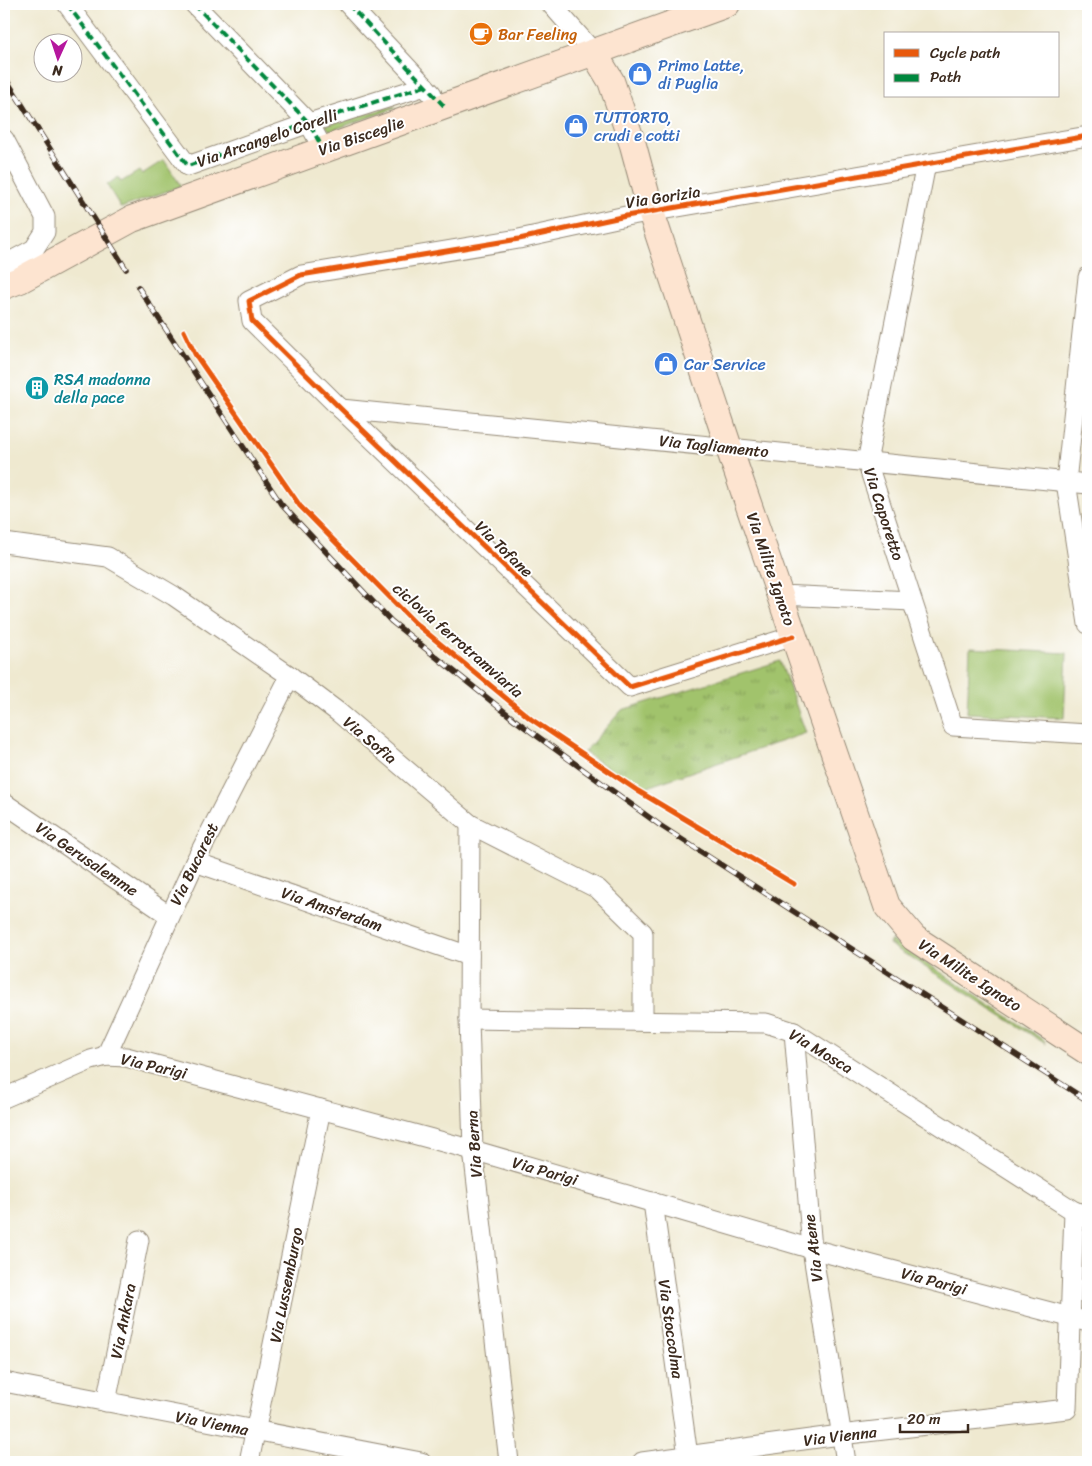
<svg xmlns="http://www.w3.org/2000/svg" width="1092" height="1466" font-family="Sriracha,sans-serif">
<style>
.grass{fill:url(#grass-tufts);stroke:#6e7645}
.garden{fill:#a1c36c;stroke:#6e7645}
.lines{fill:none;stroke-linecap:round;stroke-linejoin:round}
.street-casing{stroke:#958a77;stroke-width:21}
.secondary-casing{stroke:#958a77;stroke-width:28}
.street{stroke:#fff;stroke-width:19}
.secondary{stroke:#fde4d0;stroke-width:26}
.rail-casing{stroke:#3b2a1e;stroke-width:5.5}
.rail{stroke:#fff;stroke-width:4;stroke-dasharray:11;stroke-linecap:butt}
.quiet{stroke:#00873e;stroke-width:4;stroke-dasharray:8 4;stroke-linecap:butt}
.cycleway-casing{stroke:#fff;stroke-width:8}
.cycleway{stroke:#e8590c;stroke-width:5}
.labels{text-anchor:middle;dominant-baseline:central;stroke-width:4;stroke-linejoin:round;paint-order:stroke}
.food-label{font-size:16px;fill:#c56008;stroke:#fff;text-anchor:start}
.shop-label{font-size:16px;fill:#366cbe;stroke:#fff;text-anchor:start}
.street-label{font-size:16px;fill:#3b2a1e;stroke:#fff}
.culture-label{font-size:16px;fill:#0d838f;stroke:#fff;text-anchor:start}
</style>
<defs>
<pattern id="grass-tufts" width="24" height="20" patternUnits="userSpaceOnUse" patternTransform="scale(1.25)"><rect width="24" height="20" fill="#a1c36c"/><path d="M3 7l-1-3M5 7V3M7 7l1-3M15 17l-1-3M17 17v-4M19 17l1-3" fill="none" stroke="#849f58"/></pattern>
</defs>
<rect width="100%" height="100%" fill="#fff"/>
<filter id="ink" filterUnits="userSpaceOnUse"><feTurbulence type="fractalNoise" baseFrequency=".02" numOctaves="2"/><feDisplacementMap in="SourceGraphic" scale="10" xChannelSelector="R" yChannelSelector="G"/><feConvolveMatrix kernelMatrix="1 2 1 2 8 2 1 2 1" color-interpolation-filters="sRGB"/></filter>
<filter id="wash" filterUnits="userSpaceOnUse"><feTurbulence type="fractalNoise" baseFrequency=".0096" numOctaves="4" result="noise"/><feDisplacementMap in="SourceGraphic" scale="20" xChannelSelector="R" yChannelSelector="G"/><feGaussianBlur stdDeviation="1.12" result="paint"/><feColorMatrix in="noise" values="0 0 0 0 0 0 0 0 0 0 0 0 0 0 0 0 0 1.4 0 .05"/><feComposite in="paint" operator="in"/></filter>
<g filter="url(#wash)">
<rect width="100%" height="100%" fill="#efe9d0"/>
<!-- grass -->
<g class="grass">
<path d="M394,106L396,108L330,131L325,125Z"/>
<path d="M780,661L806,733L641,789L584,752L622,710Z"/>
<path d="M891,940L1044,1040L1046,1044L889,944Z"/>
</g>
<!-- garden -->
<g class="garden">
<path d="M164,160L181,186L121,208L107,185L118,177L121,182L139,171L142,174Z"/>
<path d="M970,648L1067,653L1064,718L967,713Z"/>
</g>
</g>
<g filter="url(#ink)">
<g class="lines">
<!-- street casing -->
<g class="street-casing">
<g id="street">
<path d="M67,4L188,166L309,123L425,86"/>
<path d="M194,4L309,123L323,149"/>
<path d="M348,4L432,94"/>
<path d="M551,4L594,53"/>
<path d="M4,139L45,217V232L34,249L4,265"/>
<path d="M926,164L867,462L953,726L1088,734"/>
<path d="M1088,277L1066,482L1088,624"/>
<path d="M341,409L1088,484"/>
<path d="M4,543L108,557L174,596L290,676L338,712L470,824L598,889L643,933V1021"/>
<path d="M780,595L912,601"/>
<path d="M794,636L630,687L341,409L252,321L249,301L301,275L519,239L626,216L1088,136"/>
<path d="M4,803L170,916"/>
<path d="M470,824L469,1019L473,1150L509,1462"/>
<path d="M195,862L469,956"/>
<path d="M469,1019L766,1023L794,1032L1074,1211L1088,1216"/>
<path d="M794,1032L812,1249L846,1462"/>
<path d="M106,1056L195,862L290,676"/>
<path d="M4,1098L91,1060L106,1056L126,1057L473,1150L812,1249L1088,1322"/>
<path d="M653,1202L688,1456"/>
<path d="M4,1382L421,1462"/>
<path d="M106,1402L139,1240"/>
<path d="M249,1462L321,1109"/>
<path d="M642,1462L840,1435L1067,1409L1074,1211"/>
</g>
</g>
<!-- secondary casing -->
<g class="secondary-casing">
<g id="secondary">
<path d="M594,53L611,81L633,145L651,212L729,448L887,906L914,938L1088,1052"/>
<path d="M4,286L20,280L132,219L727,4"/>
</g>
</g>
<!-- street -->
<use href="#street" class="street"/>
<!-- secondary -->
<use href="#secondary" class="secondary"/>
<!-- rail casing -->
<g class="rail-casing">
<g id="rail">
<path d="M4,76L126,269"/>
<path d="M138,287L281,504L391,621L515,720L661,826L1088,1101"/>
</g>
</g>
<!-- rail -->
<use href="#rail" class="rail"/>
<!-- quiet -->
<g class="quiet">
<path d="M67,4L188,166L309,123L425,86"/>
<path d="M194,4L309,123L323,149"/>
<path d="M348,4L445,107"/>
</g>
<!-- cycleway casing -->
<g class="cycleway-casing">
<g id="cycleway">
<path d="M184,331L195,354L300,506L415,623L531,719L638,791L794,884"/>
<path d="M794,636L630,687L341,409L252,321L249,301L301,275L519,239L626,216L1088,136"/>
</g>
</g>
<!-- cycleway -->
<use href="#cycleway" class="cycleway"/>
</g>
</g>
<!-- icons -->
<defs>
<g id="cafe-disc" transform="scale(1.25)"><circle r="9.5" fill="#e8710a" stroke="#fff"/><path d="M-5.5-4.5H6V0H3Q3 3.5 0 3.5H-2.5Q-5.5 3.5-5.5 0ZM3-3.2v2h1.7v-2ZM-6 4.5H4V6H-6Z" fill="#fff"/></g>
<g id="shop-disc" transform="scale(1.25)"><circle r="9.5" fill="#3f7fe0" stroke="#fff"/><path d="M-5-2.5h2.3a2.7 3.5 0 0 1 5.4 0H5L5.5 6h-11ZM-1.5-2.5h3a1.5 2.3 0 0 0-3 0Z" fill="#fff"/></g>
<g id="building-disc" transform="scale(1.25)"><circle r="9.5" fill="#0f9aa8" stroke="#fff"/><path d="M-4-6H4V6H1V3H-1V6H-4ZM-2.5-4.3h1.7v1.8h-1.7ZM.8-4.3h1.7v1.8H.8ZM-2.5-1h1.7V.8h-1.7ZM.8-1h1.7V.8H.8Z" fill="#fff"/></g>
</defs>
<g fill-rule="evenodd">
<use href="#cafe-disc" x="481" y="34"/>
<use href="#shop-disc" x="640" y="74"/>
<use href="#shop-disc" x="576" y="126"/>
<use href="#shop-disc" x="666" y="364"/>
<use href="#building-disc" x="37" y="388"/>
</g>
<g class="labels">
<!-- food labels -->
<g class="food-label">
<text x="498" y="34">Bar Feeling</text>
</g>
<!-- shop labels -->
<g class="shop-label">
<text x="658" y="65">Primo Latte,<tspan x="658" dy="18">di Puglia</tspan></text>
<text x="594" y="117">TUTTORTO,<tspan x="594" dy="18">crudi e cotti</tspan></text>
<text x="684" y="364">Car Service</text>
</g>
<!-- street labels -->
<g class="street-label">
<text transform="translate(361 136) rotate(-19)">Via Bisceglie</text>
<text transform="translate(267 138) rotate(-19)">Via Arcangelo Corelli</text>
<text transform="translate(663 197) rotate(-9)">Via Gorizia</text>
<text transform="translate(714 446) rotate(6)">Via Tagliamento</text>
<text transform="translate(884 514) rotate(72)">Via Caporetto</text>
<text transform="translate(504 549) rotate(44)">Via Tofane</text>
<text transform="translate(771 569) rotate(71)">Via Milite Ignoto</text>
<text transform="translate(458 640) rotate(41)">ciclovia ferrotramviaria</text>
<text transform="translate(370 740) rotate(40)">Via Sofia</text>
<text transform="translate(87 859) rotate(34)">Via Gerusalemme</text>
<text transform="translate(194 864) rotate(-64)">Via Bucarest</text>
<text transform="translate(332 909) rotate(19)">Via Amsterdam</text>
<text transform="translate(970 975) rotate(33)">Via Milite Ignoto</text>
<text transform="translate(821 1051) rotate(31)">Via Mosca</text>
<text transform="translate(154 1066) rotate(13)">Via Parigi</text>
<text transform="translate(474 1144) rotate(-94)">Via Berna</text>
<text transform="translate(545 1171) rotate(16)">Via Parigi</text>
<text transform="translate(813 1248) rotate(-97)">Via Atene</text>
<text transform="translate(934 1281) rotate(15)">Via Parigi</text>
<text transform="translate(286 1285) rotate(-79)">Via Lussemburgo</text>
<text transform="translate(123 1321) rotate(-79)">Via Ankara</text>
<text transform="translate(671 1329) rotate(82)">Via Stoccolma</text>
<text transform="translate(212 1423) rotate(11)">Via Vienna</text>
<text transform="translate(840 1436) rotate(-7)">Via Vienna</text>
</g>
<!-- culture labels -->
<g class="culture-label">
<text x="54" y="379">RSA madonna<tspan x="54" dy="18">della pace</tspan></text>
</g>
</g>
<!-- margin -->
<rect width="1092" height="1466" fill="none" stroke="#fff" stroke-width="20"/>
<!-- legend -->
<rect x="884" y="32" width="175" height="65" fill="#ffffff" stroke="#b1aaa5"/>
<rect x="894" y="49" width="25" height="8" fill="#e8590c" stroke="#b1aaa5"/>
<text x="930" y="58" font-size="15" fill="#3b2a1e">Cycle path</text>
<rect x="894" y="74" width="25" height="8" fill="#00873e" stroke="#b1aaa5"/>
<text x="930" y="82" font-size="15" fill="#3b2a1e">Path</text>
<!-- north arrow -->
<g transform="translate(58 58) rotate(183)"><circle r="24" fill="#ffffff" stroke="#b1aaa5"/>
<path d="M0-4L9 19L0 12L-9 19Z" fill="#b5179e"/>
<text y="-8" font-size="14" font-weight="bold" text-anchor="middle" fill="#3b2a1e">N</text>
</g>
<!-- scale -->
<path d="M900 1424v8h68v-8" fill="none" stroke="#3b2a1e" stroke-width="2.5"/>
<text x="907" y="1424" font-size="15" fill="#3b2a1e" stroke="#ffffff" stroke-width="4" paint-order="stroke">20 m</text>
</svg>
